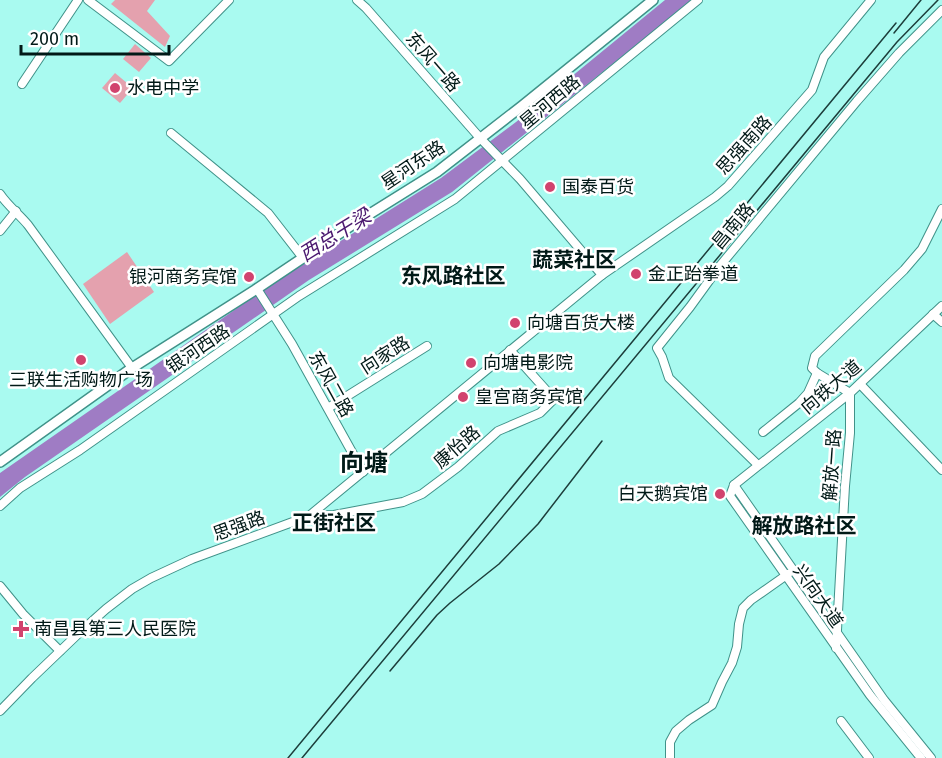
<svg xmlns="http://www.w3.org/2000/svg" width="942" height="758" font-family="'Fira Sans','Noto Sans SC',sans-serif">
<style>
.green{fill:#e4a1ae}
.water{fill:#9f7cc4}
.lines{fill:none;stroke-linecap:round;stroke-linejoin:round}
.minor-casing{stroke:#409289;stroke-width:10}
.major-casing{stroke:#409289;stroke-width:12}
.minor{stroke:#fff;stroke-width:8}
.major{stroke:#fff;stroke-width:9}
.rail{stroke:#1d3e3b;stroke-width:1.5}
.poi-dot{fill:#d1436e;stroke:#fff;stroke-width:2}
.labels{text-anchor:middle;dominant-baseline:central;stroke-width:5;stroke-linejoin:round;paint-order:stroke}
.street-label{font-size:18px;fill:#011917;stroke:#fff}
.poi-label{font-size:18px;fill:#011917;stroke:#fff;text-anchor:start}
.water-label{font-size:20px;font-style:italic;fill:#4a186f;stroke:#fff}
.quarter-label{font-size:21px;font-weight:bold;fill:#011917;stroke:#fff}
.district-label{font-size:24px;font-weight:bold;fill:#011917;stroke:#fff}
</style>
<rect width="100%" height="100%" fill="#a9faf0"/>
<!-- green -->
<g class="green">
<path d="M115,0H155L147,11L170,36L165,47L111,4Z"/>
<path d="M135,44L151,58L139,72L123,59Z"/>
<path d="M115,73L133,88L120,103L102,88Z"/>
<path d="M127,252L154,292L110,324L83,284Z"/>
</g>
<!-- water -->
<path class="water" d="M665,0H693L452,192L309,280L25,477L0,497V473L272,284L441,178L516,122Z"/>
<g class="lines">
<!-- minor casing -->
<g class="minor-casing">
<g id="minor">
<path d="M88,0L169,61L229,0"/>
<path d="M357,0L366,8L480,138L520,179L602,275"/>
<path d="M22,84L78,0"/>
<path d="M171,133L268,213L303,258"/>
<path d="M0,194C8,206 19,214 28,225L132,368"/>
<path d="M0,231L16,211"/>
<path d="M257,289L292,344L363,472"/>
<path d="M933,314L942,322"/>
<path d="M860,384L942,470"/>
<path d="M328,408L427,346"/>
<path d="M763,432L799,403L808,393L817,373"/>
<path d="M758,465L669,378L662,357L657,348L690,307L719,267L857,101L899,53L942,10"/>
<path d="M734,485L884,700L931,758"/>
<path d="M734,485L730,496L870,695L921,758"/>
<path d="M734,485L850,393L942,306"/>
<path d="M0,506L20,488L80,450L299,296L455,199L698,0"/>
<path d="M309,516L334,515L366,509L403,502L422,494L458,467L498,431L540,413L554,399L510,350"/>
<path d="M0,586L23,614L60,651"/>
<path d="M836,648L845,486L850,433V393L817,373L812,368L815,356L904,270L922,249L942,209"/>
<path d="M0,711L32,678L78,634L106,609L132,589L151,578L192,559L309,516L602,275L715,197L728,186L812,90L824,57L871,0"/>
<path d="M841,721L869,758"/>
<path d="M670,758V742L676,731L689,720L712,705L722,682L732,663L737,647L739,624L743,608L751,600L788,574"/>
</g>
</g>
<!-- major casing -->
<g class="major-casing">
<path id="major" d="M0,462L132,368L255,290L352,225L437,172L522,106L653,0"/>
</g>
<!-- minor -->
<use href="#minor" class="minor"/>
<!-- major -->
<use href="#major" class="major"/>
<!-- rail -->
<g class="rail">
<path d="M894,33L921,0"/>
<path d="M390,671L437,615L450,603L499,564L538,524L602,441"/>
<path d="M288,758L896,23"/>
<path d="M302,758L897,42L938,0"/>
</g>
</g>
<!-- markers -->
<g class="poi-dot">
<circle cx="115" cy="88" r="6"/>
<circle cx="550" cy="187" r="6"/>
<circle cx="636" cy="274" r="6"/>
<circle cx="249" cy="277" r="6"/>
<circle cx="515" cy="323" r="6"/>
<circle cx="81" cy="360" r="6"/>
<circle cx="471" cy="363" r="6"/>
<circle cx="463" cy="397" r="6"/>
<circle cx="720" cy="494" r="6"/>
<path d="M18 620h6v6h6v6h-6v6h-6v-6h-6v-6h6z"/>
</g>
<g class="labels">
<!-- street labels -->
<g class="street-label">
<text transform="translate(433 62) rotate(49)">东风一路</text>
<text transform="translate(550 102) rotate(-40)">星河西路</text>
<text transform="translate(744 145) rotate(-48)">思强南路</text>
<text transform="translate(413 165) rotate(-34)">星河东路</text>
<text transform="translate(733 226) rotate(-50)">昌南路</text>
<text transform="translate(198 349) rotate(-34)">银河西路</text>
<text transform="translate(385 355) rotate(-32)">向家路</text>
<text transform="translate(331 384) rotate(61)">东风二路</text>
<text transform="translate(831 387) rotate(-40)">向铁大道</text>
<text transform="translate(457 447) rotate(-41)">康怡路</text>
<text transform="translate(832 465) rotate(-86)">解放一路</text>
<text transform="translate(239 526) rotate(-20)">思强路</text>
<text transform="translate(818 596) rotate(55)">兴向大道</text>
</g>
<!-- poi labels -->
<g class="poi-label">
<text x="127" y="88">水电中学</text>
<text x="562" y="187">国泰百货</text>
<text x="648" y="274">金正跆拳道</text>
<text x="237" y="277" text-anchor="end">银河商务宾馆</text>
<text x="527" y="323">向塘百货大楼</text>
<text x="483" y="363">向塘电影院</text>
<text x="81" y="380" text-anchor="middle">三联生活购物广场</text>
<text x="475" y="397">皇宫商务宾馆</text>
<text x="708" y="494" text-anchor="end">白天鹅宾馆</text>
<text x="34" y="629">南昌县第三人民医院</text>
</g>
<!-- water labels -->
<g class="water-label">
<text transform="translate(335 235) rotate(-32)">西总干梁</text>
</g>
<!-- quarter labels -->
<g class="quarter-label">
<text x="574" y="260">蔬菜社区</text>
<text x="453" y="276">东风路社区</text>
<text x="334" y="523">正街社区</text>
<text x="804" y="526">解放路社区</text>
</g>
<!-- district labels -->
<g class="district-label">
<text x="364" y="463">向塘</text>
</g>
</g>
<!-- scale -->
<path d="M21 45v9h148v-9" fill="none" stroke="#011917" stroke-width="3"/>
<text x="30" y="45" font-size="18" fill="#011917" stroke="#ffffff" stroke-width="4.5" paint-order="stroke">200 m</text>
</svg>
